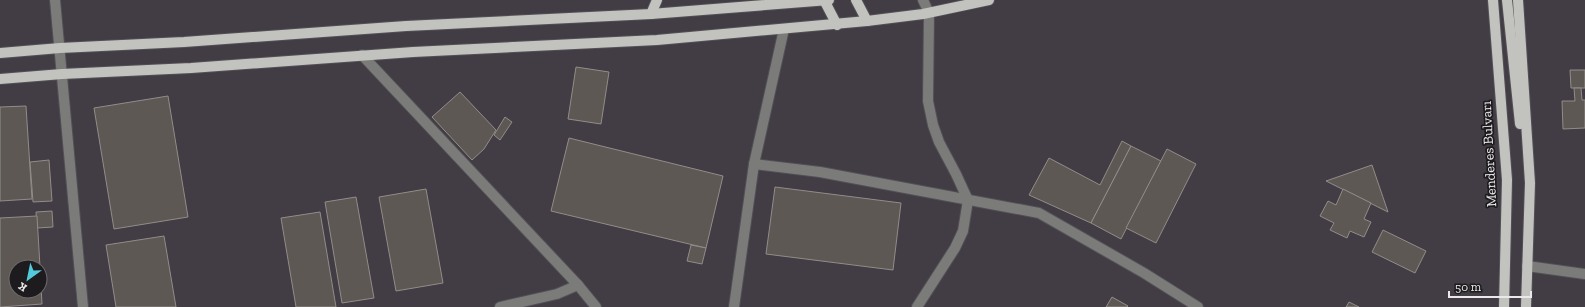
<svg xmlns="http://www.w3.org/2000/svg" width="1585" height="307" font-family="'Zilla Slab',serif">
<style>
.built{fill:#423c44;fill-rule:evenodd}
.building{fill:#5d5854;stroke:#928d89}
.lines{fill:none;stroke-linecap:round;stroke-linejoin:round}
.minor-casing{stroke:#535055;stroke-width:12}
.major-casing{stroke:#535055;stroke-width:12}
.minor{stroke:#7b7c7a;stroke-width:10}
.major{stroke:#c2c3be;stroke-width:10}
.labels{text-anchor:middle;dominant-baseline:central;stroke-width:3.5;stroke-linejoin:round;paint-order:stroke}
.street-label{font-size:14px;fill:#eae8eb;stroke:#1d1b1d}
</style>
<rect width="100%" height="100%" fill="#363338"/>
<!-- built -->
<path class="built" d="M0,0H1585V307H0ZM16,267H40V291H16Z"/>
<!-- building -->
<g class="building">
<path d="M576,67L609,72L601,124L568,119Z"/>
<path d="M1570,70H1585V88H1571Z"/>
<path d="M1574,88H1581L1582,100H1585V128L1563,129L1562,101H1575Z"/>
<path d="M460,92L496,130L484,149L472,160L432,117Z"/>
<path d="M168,96L188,217L114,229L94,108Z"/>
<path d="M26,106L32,199L0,201V107Z"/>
<path d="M505,117L512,122L500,140L494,135Z"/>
<path d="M569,138L723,176L706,248L551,211Z"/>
<path d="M1122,141L1131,146L1091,223L1029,195L1049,158L1100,185Z"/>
<path d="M1131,146L1161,161L1121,239L1091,223Z"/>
<path d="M1167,149L1196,164L1156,243L1126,228Z"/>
<path d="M49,160L52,201L33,202L30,162Z"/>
<path d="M1372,165L1388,212L1326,181Z"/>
<path d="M775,187L901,203L893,270L766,254Z"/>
<path d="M426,189L443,283L396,291L379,197Z"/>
<path d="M1343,189L1371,203L1364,219L1371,222L1364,237L1350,231L1347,238L1330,230L1334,223L1320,216L1328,201L1336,205Z"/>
<path d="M356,197L374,298L342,303L325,202Z"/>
<path d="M52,211L53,227L37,228L36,212Z"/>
<path d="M320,212L336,307H296L281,218Z"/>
<path d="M37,216L40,267H16V291H40V267L42,304L0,307V218Z"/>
<path d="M1383,230L1426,251L1415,273L1372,252Z"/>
<path d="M164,236L176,307H116L106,245Z"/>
<path d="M691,245L706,248L702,264L687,261Z"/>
<path d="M1112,297L1128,306L1127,307H1106Z"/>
<path d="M1349,302L1359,307H1346Z"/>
</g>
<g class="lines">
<!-- minor casing -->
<g class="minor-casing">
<g id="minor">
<path d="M55,0L83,307"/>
<path d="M362,55L578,285L596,307"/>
<path d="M754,164L820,172L1039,213L1144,273L1198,307"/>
<path d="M1527,266L1585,274"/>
<path d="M500,307L557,294L578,285"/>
<path d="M734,307L754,164L784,29"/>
<path d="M917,307L955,248L963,231L968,200L956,174L939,142L933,125L928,101L929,13L923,0"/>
</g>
</g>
<!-- major casing -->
<g class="major-casing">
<g id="major">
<path d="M824,0L837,25"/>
<path d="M856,0L867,21"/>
<path d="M1493,0L1507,180L1504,307"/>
<path d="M1507,0L1520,124"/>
<path d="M1518,0L1530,183L1526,307"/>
<path d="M651,14L657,0"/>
<path d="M0,53L60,48L184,42L406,26L651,14L829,0"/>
<path d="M0,79L62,74L191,68L413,52L657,40L867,21L923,14L989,0"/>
</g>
</g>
<!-- minor -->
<use href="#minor" class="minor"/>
<!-- major -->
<use href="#major" class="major"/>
</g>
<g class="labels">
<!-- street labels -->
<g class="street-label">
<text transform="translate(1489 154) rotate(-93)">Menderes Bulvarı</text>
</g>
</g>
<!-- north arrow -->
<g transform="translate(28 279) rotate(213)"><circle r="19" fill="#1d1b1d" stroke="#6f6d6f"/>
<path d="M0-3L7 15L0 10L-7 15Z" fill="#53cadc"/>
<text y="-6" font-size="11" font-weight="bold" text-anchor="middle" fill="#eae8eb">K</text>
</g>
<!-- scale -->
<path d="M1449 291v6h82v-6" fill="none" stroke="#eae8eb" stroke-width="2"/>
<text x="1455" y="291" font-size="12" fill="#eae8eb" stroke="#1d1b1d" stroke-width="3" paint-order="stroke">50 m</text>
</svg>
